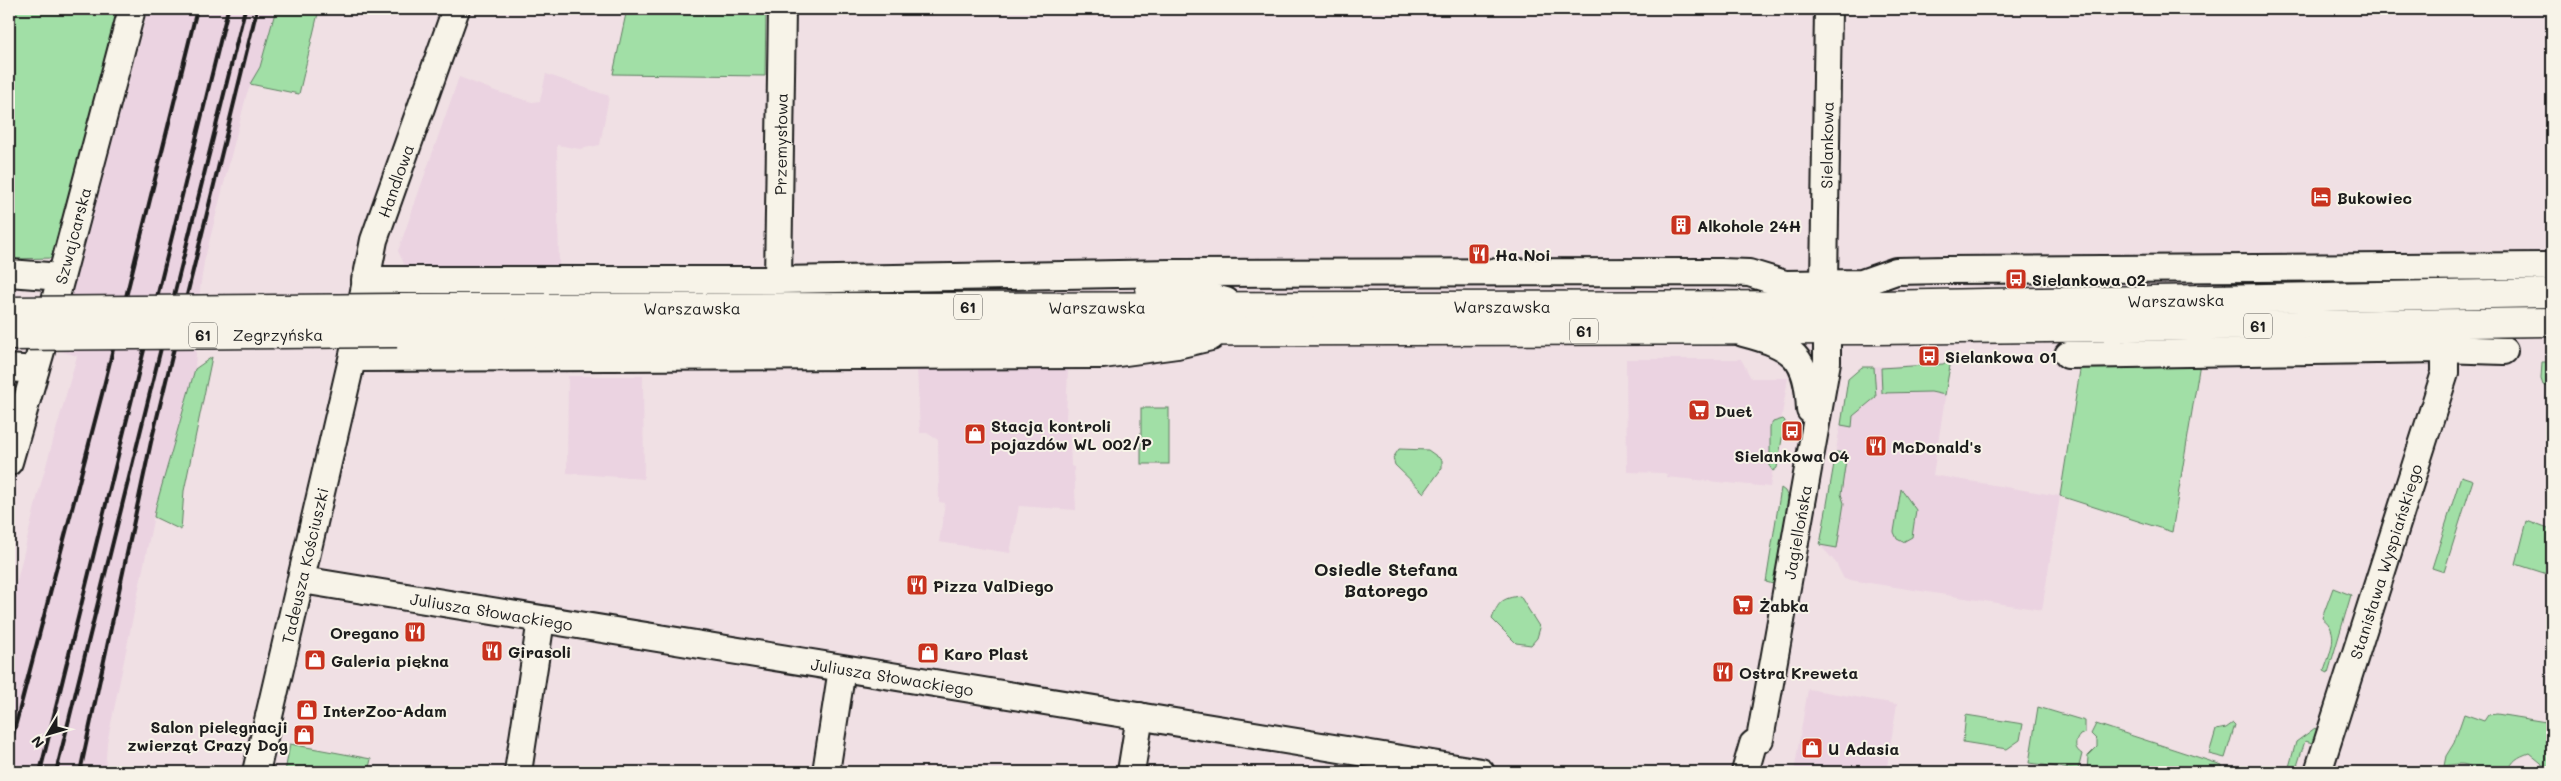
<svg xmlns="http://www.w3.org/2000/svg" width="2561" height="781" font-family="Mali,sans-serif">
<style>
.built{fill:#ebd3e1}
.green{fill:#a1dfa6;stroke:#5e7e61}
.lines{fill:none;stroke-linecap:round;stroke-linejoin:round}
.minor-casing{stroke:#1c1c1c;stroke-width:30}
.major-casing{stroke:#1c1c1c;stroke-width:31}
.minor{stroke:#f7f3e8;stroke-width:26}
.major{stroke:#f7f3e8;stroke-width:28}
.rail{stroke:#1c1c1c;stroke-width:4}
.major-bridge-casing{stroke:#1c1c1c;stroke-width:31;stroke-linecap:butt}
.major-bridge{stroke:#f7f3e8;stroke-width:28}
.labels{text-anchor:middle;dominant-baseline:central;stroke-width:4;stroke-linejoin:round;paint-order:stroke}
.shield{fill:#f7f3e8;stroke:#5e5c59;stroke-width:1}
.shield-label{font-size:15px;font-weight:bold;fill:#1c1c1c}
.street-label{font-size:16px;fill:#1c1c1c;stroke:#f7f3e8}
.poi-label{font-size:16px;font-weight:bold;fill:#1c1c1c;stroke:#f7f3e8;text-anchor:start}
.neighbourhood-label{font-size:18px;font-weight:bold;fill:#1c1c1c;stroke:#f7f3e8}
</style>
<rect width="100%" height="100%" fill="#f0e0e4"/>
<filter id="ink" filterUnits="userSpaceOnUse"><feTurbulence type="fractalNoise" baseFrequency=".02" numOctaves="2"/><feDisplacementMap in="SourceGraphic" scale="10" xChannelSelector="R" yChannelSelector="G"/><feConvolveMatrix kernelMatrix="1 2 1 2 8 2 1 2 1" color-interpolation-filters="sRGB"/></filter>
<g filter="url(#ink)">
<!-- built -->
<g class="built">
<path d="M148,9H276L260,67L247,93L204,262L200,289L195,369L156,506L107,743L105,772H9V614L38,494L77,356L57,350Z"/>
<path d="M546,74L609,96L600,145L580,149L557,145L559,267L405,266L398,251L459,77L498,92L532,102L540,101Z"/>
<path d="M1626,359H1741L1751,378H1788L1770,487L1666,477L1667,474L1663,473L1627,472Z"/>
<path d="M1951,360L1933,475L2060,496L2042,610L1844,579L1836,563L1820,545L1848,379L1862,367L1943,364Z"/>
<path d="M917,368H1068L1066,420L1069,421L1071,466L1074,467L1076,510L1019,506L1010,553L939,542L945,503L939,502L938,440L927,433H920Z"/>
<path d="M568,376H643L644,479L567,473Z"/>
<path d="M1808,689L1897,704L1886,772H1794Z"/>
</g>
<!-- green -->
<g class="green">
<path d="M9,9H119L53,258L9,259Z"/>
<path d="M276,9H319L299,94L250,84L260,67Z"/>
<path d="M627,9H766L765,76L613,74Z"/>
<path d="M212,357L184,491L181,530L154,517L156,506L195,369Z"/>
<path d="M1951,360L1945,395L1931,392L1882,393L1881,368L1943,364Z"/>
<path d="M2542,362H2552V388L2543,385L2541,379Z"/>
<path d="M2200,363L2172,532L2060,496L2081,364Z"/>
<path d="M1862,367H1874L1876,397L1853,416L1852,427L1841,425L1848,379Z"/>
<rect x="1141" y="408" width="28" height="56"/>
<path d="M1783,419L1785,421L1777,468L1773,471L1770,467V427L1773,422Z"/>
<path d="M1399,449L1428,450L1442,460V468L1424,493L1395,465L1393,458Z"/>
<path d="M1836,452L1847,453L1841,494L1844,503L1837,548L1820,545Z"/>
<path d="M2461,476L2473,480L2444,572L2432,568Z"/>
<path d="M1781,488L1785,491L1789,500L1776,582L1773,584L1766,582Z"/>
<path d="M1901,489L1916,510L1912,537L1903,542L1897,539L1894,532Z"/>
<path d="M2527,521L2551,530L2547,574L2516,564Z"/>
<path d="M2333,588L2351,595L2328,673L2324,671C2330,653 2341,631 2322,618Z"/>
<path d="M1520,596L1540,628L1537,638L1531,645L1516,643L1492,619C1498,602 1502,598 1520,596Z"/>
<path d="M2038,707L2085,721V733L2080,735C2074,742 2074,749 2082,754L2078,770L2029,763Z"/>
<path d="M2464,714L2484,721L2488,715L2497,714L2552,723V772L2529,753C2518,757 2512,760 2508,772H2476C2469,761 2456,764 2444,766L2446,756L2454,743Z"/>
<path d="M1966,715L2023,724L2020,740L2007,749L1963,742Z"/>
<path d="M2233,723L2235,725L2225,758L2209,754L2216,730L2226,728Z"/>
<path d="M2096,724L2222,765V772H2087L2088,756L2097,747V740L2091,734Z"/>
<path d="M2315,728L2318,732L2317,744L2305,741L2296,769L2289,767L2296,742Z"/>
<path d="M290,744L371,759L368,772H285Z"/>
</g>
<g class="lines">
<!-- minor casing -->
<g class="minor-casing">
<g id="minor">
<path d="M9,273L61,277"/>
<path d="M365,280H778L1172,273L1721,272L1749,273L1785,284L1862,283L1896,271L1946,270L2552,266"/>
<path id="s1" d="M778,280L782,9"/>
<path id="s2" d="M1824,283L1828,9"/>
<path d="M1149,288L1196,293L1226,301"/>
<path id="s3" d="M363,296L374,240L456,9"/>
<path d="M1743,333C1793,346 1808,356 1810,410"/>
<path d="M2068,355L2441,349L2504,351"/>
<path d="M354,358L1103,355L1177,345L1211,337"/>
<path d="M9,368L35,370"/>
<path id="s4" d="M9,462L49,323L132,9"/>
<path id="s5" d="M302,580L1481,772"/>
<path id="s6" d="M256,772L356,342"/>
<path d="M518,772L541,620"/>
<path d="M826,772L842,669"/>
<path d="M1131,772L1140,716"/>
<path id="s7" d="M1745,772L1753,744L1760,739L1827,362V329L1814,314"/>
<path id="s8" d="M2318,772L2445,373V360L2441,349"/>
</g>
</g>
<!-- major casing -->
<g class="major-casing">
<g id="major">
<path id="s9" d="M397,308L1877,305L2552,293"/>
<path d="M397,333L1877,330L2552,322"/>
</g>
</g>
<!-- minor -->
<use href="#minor" class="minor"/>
<!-- major -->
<use href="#major" class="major"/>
<!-- rail -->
<g class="rail">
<path d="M9,750L102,394L197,9"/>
<path d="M40,772L228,9"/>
<path d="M56,772L245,9"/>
<path d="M80,772L151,442L257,9"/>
</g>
<!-- major-bridge casing -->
<g class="major-bridge-casing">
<g id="major-bridge">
<path d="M9,311L397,308"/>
<path id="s10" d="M9,336L397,333"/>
</g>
</g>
<!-- major-bridge -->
<use href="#major-bridge" class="major-bridge"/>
</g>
</g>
<!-- icons -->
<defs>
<g id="hotel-square" transform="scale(1.125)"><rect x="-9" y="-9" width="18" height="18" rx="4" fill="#c8321e" stroke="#f7f3e8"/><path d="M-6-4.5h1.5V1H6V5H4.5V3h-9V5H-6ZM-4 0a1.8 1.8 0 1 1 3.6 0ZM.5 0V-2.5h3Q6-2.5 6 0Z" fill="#fff"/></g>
<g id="building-square" transform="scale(1.125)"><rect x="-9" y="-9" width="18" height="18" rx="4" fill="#c8321e" stroke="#f7f3e8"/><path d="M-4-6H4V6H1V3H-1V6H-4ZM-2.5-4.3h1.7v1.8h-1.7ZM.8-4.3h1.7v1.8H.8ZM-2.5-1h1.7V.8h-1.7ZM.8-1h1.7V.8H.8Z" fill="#fff"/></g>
<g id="restaurant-square" transform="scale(1.125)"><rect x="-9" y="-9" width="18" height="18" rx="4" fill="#c8321e" stroke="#f7f3e8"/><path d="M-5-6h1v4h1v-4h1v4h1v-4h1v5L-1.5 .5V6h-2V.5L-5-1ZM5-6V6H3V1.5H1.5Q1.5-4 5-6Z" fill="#fff"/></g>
<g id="bus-square" transform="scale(1.125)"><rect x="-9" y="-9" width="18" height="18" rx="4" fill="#c8321e" stroke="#f7f3e8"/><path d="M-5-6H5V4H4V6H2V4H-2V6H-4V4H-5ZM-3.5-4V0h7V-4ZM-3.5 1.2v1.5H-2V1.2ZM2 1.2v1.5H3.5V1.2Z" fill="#fff"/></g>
<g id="supermarket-square" transform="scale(1.125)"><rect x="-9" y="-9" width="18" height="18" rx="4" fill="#c8321e" stroke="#f7f3e8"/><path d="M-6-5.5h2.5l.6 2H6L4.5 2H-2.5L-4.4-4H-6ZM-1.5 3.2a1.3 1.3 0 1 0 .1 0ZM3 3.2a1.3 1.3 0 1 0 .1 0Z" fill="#fff"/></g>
<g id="shop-square" transform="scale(1.125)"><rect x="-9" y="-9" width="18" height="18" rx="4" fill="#c8321e" stroke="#f7f3e8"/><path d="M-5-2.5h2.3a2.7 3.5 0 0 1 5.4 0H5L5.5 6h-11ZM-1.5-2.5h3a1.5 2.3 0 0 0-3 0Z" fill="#fff"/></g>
</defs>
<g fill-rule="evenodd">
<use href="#hotel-square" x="2321" y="197"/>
<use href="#building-square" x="1681" y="225"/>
<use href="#restaurant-square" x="1479" y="254"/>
<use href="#bus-square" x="2016" y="279"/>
<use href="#bus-square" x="1929" y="356"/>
<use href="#supermarket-square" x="1699" y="410"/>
<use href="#bus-square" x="1792" y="431"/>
<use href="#shop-square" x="975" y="434"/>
<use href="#restaurant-square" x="1876" y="446"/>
<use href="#restaurant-square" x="917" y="585"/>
<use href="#supermarket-square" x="1743" y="605"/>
<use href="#restaurant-square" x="415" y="632"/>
<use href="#restaurant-square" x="492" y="651"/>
<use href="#shop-square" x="928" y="653"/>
<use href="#shop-square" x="315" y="660"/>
<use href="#restaurant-square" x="1723" y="672"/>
<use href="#shop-square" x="307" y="710"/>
<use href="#shop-square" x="304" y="735"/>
<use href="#shop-square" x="1812" y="748"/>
</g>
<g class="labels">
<!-- shield labels -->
<g class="shield">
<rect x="954" y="294.5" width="28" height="25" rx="4"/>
<rect x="2244" y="313.5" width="28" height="25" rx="4"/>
<rect x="1570" y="318.5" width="28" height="25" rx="4"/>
<rect x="189" y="322.5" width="28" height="25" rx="4"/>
</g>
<g class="shield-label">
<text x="968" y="307">61</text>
<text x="2258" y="326">61</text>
<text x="1584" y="331">61</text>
<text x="203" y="335">61</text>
</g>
<!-- street labels -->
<g class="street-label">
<text stroke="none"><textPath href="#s1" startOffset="136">Przemysłowa</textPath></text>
<text stroke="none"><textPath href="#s2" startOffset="138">Sielankowa</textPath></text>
<text stroke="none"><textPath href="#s3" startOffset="120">Handlowa</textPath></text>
<text stroke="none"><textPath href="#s4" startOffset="235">Szwajcarska</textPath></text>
<text stroke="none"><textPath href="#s9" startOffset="1779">Warszawska</textPath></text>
<text stroke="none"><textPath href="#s9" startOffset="1105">Warszawska</textPath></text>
<text stroke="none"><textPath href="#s9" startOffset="700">Warszawska</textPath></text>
<text stroke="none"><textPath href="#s9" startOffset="295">Warszawska</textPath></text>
<text stroke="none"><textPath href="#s10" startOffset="269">Zegrzyńska</textPath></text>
<text stroke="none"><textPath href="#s7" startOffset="248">Jagiellońska</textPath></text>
<text stroke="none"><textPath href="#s8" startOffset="221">Stanisława Wyspiańskiego</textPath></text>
<text stroke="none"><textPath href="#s6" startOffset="212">Tadeusza Kościuszki</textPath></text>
<text stroke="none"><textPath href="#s5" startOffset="192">Juliusza Słowackiego</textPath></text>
<text stroke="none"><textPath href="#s5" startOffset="598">Juliusza Słowackiego</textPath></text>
</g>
<!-- poi labels -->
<g class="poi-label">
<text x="2337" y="197">Bukowiec</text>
<text x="1697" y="225">Alkohole 24H</text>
<text x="1495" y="254">Ha Noi</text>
<text x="2032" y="279">Sielankowa 02</text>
<text x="1945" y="356">Sielankowa 01</text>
<text x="1715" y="410">Duet</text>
<text x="991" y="425">Stacja kontroli<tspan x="991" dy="18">pojazdów WL 002/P</tspan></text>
<text x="1892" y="446">McDonald's</text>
<text x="1792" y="455" text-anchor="middle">Sielankowa 04</text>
<text x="933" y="585">Pizza ValDiego</text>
<text x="1759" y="605">Żabka</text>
<text x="399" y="632" text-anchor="end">Oregano</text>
<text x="508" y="651">Girasoli</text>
<text x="944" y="653">Karo Plast</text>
<text x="331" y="660">Galeria piękna</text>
<text x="1739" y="672">Ostra Kreweta</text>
<text x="323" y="710">InterZoo-Adam</text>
<text x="288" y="726" text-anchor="end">Salon pielęgnacji<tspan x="288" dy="18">zwierząt Crazy Dog</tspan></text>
<text x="1828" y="748">U Adasia</text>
</g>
<!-- neighbourhood labels -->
<g class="neighbourhood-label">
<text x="1386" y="569">Osiedle Stefana<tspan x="1386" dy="21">Batorego</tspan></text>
</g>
</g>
<!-- margin -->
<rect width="2561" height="781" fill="none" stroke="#f7f3e8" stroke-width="30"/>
<rect x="15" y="15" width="2531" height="751" fill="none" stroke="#1c1c1c" stroke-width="2" filter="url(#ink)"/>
<!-- north arrow -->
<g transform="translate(48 734) rotate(232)" stroke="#f7f3e8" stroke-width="4" paint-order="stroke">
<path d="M0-4L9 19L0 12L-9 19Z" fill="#1c1c1c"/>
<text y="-8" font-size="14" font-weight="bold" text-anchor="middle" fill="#1c1c1c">N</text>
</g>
</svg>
